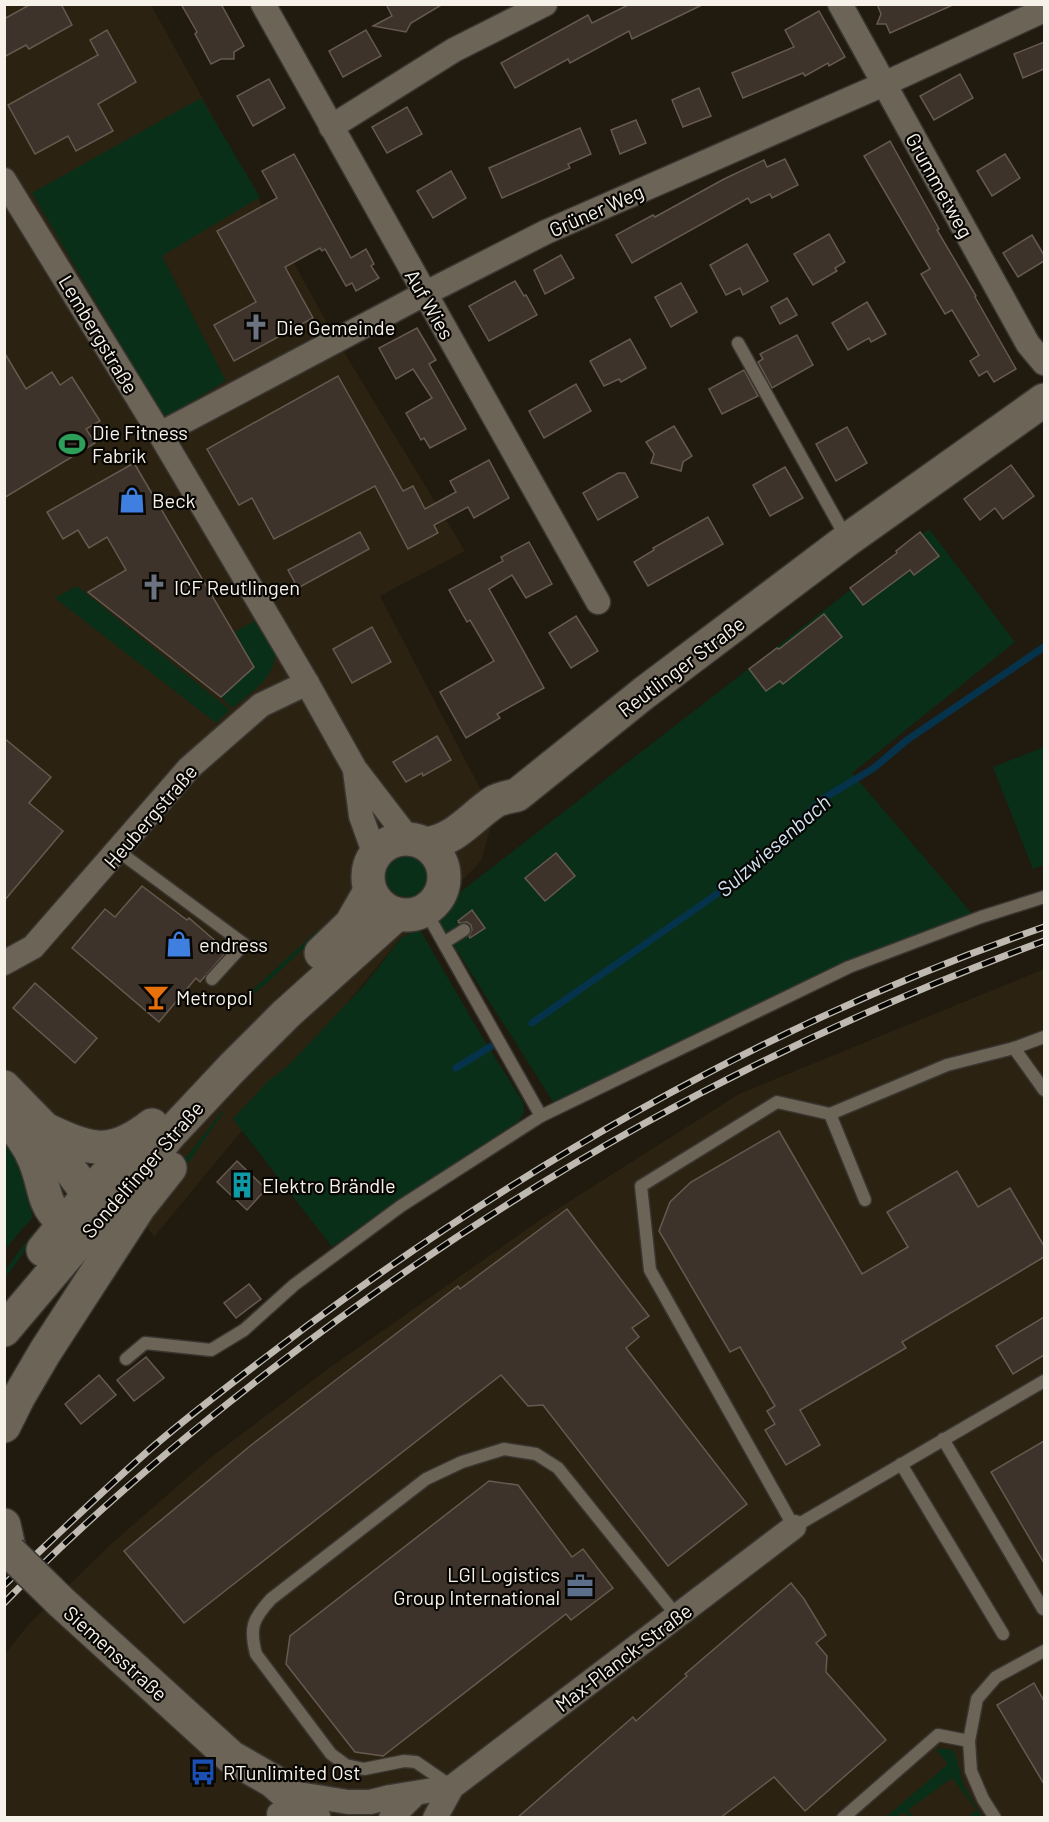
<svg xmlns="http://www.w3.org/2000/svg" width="1049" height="1822" font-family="Barlow,sans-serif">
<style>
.built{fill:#2b2211}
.green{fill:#0a2f19}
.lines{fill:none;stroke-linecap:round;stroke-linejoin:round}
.stream{stroke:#06334c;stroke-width:7}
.building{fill:#3e332a;stroke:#665a50;stroke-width:1.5}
.lane-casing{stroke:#393530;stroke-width:15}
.street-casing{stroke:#393530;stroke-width:27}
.secondary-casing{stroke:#393530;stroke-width:36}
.lane{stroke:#6b6457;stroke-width:12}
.street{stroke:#6b6457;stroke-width:24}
.secondary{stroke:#6b6457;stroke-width:33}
.rail-casing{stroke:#bebab1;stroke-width:7}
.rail{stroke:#080603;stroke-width:4.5;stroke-dasharray:14;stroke-linecap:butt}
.secondary-bridge-casing{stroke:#393530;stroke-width:36;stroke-linecap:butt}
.secondary-bridge{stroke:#6b6457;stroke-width:33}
.labels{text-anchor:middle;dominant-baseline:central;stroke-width:4.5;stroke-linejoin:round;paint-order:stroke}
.street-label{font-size:20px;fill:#f6f2ea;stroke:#080603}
.poi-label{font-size:20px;fill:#f6f2ea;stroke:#080603;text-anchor:start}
.water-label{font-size:21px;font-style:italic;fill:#d1e4f2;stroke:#080603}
</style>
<rect width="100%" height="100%" fill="#201a0f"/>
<!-- built -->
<g class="built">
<path d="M5,5H151L336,339L465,551L380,596L494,815L481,861L430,914L419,928L401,938L154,1237L83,1138L66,1127L5,1074Z"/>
<path d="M1044,969V1817L5,1818V1654L28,1625L112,1543L210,1458L325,1371L543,1218L739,1094Z"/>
</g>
<!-- green -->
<g class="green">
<path d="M201,98L260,197L162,256L226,381L164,418L32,193Z"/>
<path d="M929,529L1015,642L852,773L975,917L848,966L559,1111L433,913Z"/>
<path d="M77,586L230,710L216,723L55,598Z"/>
<path d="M254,621C260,628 271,639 274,648C281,675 249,694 232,708L221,697L254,667L235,632Z"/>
<path d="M1044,747V865L1033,869L993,767Z"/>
<circle cx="407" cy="875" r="22"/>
<path d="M419,928L481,1035L523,1102L524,1112L519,1121L395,1202L332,1247L233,1119L268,1081L287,1067L367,982L401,938Z"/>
<path d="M319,929L321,932L266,984L249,997L248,994Z"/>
<path d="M222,1111L223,1113L143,1228L144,1212Z"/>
<path d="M4,1133C21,1156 25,1190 33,1217L5,1249Z"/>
<path d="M32,1234L28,1247L5,1278V1270Z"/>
<path d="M939,1748L953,1750L956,1756L963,1784L982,1817H972L970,1815L977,1810L952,1778L908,1810L913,1817H909L904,1812L896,1817H886L948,1764L936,1750Z"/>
</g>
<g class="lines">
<!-- stream -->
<g class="stream">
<path d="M532,1023L714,896L772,850L821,800L874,768L907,740L1044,647"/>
<path d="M456,1068L493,1045"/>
</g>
</g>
<!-- building -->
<g class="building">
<path d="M31,4H61L72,25L29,49L26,45L4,57V19Z"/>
<path d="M181,4H221L244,46L234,52V59H221L211,64L195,34L197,32Z"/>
<path d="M386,4H443L411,23L406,32L373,26L392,16Z"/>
<path d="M630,4H704L632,39L629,31L570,63L568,59L515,88L501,63L588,15L592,23Z"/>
<path d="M877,4H955L890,33L886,24H877L881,14Z"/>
<path d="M819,11L845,57L829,66L828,63L805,76L803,73L743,98L732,73L794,47L785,30Z"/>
<path d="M107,30L136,82L98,104L113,131L76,151L68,136L35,154L8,105L98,55L90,40Z"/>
<path d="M366,30L381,56L343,77L329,51Z"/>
<path d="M1044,42V69L1023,78L1014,54Z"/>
<path d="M960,74L973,98L934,120L920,96Z"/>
<path d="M269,79L285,108L253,126L237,96Z"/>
<path d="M699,88L711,116L683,127L672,100Z"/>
<path d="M407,107L422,134L387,153L372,127Z"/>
<path d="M636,120L646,143L620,154L611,130Z"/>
<path d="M580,128L591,154L568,164L570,168L502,198L489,168Z"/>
<path d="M890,141L939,229L937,230L976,296L975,297L1016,369L994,382L987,371L979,376L970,361L979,355L952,310L945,314L921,274L930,269L864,156Z"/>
<path d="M294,154L351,258L366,249L374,264L371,266L379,278L356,291L352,283L346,286L325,249L322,251L320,248L285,267L313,318L234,361L214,325L256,302L217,231L277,198L262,171Z"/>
<path d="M1005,154L1020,178L992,196L977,171Z"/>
<path d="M785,159L798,185L772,198L770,194L751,203L748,198L632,263L616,235L653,215L655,217L724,179L764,160L767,167Z"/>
<path d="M451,171L466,198L433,218L417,191Z"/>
<path d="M829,234L845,262L835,268L837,271L813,285L794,254Z"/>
<path d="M1032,235L1044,255V261L1018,277L1003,253Z"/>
<path d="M747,244L768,281L743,295L740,288L726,295L710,265Z"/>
<path d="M561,255L574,278L545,294L534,270Z"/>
<path d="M515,281L524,296L526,295L537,315L489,341L469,306Z"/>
<path d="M681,283L697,312L671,327L655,297Z"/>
<path d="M787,298L797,315L780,324L771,307Z"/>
<path d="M867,302L886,334L871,342L869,338L848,350L832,323Z"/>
<path d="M417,328L436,360L429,364L466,429L430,448L424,438L421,440L406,413L432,398L413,369L396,379L379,348Z"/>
<path d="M797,335L813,365L772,388L758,362L763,359L760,354Z"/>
<path d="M630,339L646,368L621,382L619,379L604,386L590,361Z"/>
<path d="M4,352L26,389L52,372L60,385L72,377L100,421L86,429L95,443L4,498Z"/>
<path d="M744,370L758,396L722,414L709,389Z"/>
<path d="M338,376L403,491L413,486L425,509L456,492L450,481L489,460L509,498L474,518L468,507L434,525L438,533L408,549L375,486L274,539L252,498L239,505L207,449Z"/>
<path d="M576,384L591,411L544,438L529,411Z"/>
<path d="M674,426L692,456L683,462L681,471L651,463L654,454L646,442Z"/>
<path d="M847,427L867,463L836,481L816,444Z"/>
<path d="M134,463L254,667L221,697L88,592L126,570L107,537L89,548L78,530L63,539L47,512Z"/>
<path d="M1011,465L1034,496L1003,519L995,508L980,520L964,499Z"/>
<path d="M785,467L803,498L770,516L753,485Z"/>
<path d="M618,473H625L638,497L598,520L583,493Z"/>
<path d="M708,517L723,544L648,586L634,562L654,550L653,548Z"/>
<path d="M360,532L369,549L298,588L288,570Z"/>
<path d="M920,532L939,556L914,575L910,570L863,605L850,588L897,553L896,551Z"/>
<path d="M529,542L552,584L526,598L512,575L489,589L544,688L497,714L500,718L466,738L440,692L494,661L470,620L467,622L449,590L503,561L501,557Z"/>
<path d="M824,614L842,637L783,684L780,681L766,691L749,669L777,648L779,649Z"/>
<path d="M576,616L598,651L571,668L549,633Z"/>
<path d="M372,627L391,662L352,683L333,649Z"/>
<path d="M437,736L451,760L423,776L422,773L406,782L393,762Z"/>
<path d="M4,738L51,777L29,803L63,831L4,901Z"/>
<path d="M556,853L575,876L545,901L525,878Z"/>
<path d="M142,886L187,920L189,918L227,951L200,982L196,978L159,1022L72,948L105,909L115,917Z"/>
<path d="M472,910L485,928L470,938L469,936L472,930L471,925L467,922L459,923L458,921Z"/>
<path d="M35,983L97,1038L75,1063L13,1008Z"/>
<path d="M779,1131L862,1274L908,1247L887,1212L957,1171L978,1207L1010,1188L1044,1246V1257L902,1342L906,1348L800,1410L820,1445L786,1465L765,1430L775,1424L767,1411L775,1406L740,1347L730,1352L659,1231L670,1202L691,1182Z"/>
<path d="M237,1161L266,1189L247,1210L217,1182Z"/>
<path d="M567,1209L649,1316L632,1328L639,1337L626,1348L747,1504L668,1566L543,1405L528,1406L501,1375L184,1623L124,1551L250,1446L458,1286L460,1289Z"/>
<path d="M249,1284L261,1299L236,1318L224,1303Z"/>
<path d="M1044,1317V1355L1013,1374L996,1346Z"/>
<path d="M146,1357L164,1378L134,1401L117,1380Z"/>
<path d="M99,1375L116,1395L81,1424L65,1404Z"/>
<path d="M1044,1441V1563L991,1472Z"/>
<path d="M489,1481L518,1485L572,1557L583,1549L613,1588L571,1620L566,1614L383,1756L355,1752L286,1664L290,1636Z"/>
<path d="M791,1583L804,1599L826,1635L816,1643L827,1656L826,1672L886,1740L805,1811L774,1777L720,1818H517L633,1717L636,1721L687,1676L685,1674Z"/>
<path d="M1034,1683L1044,1701V1784L997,1705Z"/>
</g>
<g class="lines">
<!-- lane casing -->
<g class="lane-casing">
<g id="lane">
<path d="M738,343L847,539"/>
<path d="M118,851L244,944L212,979"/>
<path d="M425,910L541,1116L849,967L981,917L1044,897"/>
<path d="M445,942L464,930"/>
<path d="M1044,1037L1014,1048L947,1065L830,1114L777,1102L641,1186L650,1270L794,1527L1044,1381"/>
<path d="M1014,1048L1044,1090"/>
<path d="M830,1114L865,1200"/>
<path d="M126,1359L145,1343L211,1350L244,1330L294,1285L401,1206L541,1116"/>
<path d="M943,1439L1043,1609"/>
<path d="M901,1464L1003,1634"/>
<path d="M451,1786L416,1762L404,1761L364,1769L346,1765L331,1754L256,1654C249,1627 253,1619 271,1599L426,1479L462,1462L504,1449L536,1454L558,1468L677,1616"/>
<path d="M843,1818L938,1735L969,1741"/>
<path d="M995,1818L983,1799L971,1771L969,1741L977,1699L996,1677L1044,1651"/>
</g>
</g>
<!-- street casing -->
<g class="street-casing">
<g id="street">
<path d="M263,4L598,602"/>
<path d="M840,4L1028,344L1044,363"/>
<path d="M331,127L454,50L545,4"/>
<path d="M4,180L160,434L307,683L355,769L408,838"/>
<path d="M160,434L424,294L546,232L884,84L1044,10"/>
<path d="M355,771L361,816L375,855"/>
<path d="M4,963L33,947L189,768L261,705L307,683"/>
<path d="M286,1792L348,1802H370L390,1797L452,1787"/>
<path d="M279,1814V1818"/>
<path d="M391,1818L415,1794"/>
<path d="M435,1818L452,1787L794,1527"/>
</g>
</g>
<!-- secondary casing -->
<g class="secondary-casing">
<g id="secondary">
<circle cx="406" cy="877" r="38"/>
<path d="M426,844C457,839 470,818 494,802C500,798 509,797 517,795L644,693L847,540L1044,400"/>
<path d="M321,953L351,924L370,891"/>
<path d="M4,1087L45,1129L71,1171L102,1212"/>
<path d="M4,1114C16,1129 28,1143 35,1161C50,1200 39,1213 85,1232"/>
<path d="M45,1129C90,1150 110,1158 152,1125"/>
<path d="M43,1250L89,1194L125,1155"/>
<path d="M4,1330L170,1134L231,1069L286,1014L397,914"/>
<path d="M4,1426L18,1398L45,1352L139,1207L170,1168"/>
<path d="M4,1525L10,1552"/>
<path d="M61,1602L231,1757L273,1781L314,1818"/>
</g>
</g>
<!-- lane -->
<use href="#lane" class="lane"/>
<!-- street -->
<use href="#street" class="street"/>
<!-- secondary -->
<use href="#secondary" class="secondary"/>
<!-- rail casing -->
<g class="rail-casing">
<g id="rail">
<path d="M4,1585C54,1538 103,1490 155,1445C204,1403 256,1365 307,1326C532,1159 779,1019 1044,927"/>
<path d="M4,1603C87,1518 178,1441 272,1369C511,1185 761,1045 1044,941"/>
</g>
</g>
<!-- rail -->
<use href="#rail" class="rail"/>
<!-- secondary-bridge casing -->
<g class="secondary-bridge-casing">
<path id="secondary-bridge" d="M10,1552L61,1602"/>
</g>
<!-- secondary-bridge -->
<use href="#secondary-bridge" class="secondary-bridge"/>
</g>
<!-- icons -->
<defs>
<g id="church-bare" transform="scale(2.07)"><path d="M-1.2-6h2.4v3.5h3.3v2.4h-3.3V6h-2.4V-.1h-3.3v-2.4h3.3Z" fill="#6b7280" stroke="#080603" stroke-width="2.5" paint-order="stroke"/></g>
<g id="stadium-bare" transform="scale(2.07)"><path d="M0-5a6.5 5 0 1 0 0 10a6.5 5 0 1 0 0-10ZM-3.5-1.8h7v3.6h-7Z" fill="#2e9e5b" stroke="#080603" stroke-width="2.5" paint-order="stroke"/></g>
<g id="shop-bare" transform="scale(2.07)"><path d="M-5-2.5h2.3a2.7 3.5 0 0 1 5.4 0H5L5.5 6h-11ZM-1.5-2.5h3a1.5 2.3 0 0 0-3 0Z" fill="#3f7fe0" stroke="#080603" stroke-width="2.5" paint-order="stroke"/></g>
<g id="bar-bare" transform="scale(2.07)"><path d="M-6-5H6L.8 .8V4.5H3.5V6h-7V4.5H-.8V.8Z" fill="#e8710a" stroke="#080603" stroke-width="2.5" paint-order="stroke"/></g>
<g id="building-bare" transform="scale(2.07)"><path d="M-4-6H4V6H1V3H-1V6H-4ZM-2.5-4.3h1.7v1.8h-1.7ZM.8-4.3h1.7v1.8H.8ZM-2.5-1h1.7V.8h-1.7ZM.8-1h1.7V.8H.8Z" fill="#0f9aa8" stroke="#080603" stroke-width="2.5" paint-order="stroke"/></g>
<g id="office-bare" transform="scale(2.07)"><path d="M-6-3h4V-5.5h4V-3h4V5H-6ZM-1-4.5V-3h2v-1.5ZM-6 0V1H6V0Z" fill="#5c6f8a" stroke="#080603" stroke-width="2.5" paint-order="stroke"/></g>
<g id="bus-bare" transform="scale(2.07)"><path d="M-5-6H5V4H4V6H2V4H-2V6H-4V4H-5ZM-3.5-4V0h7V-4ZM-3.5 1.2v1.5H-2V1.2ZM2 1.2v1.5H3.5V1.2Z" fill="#1a4fb4" stroke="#080603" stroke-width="2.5" paint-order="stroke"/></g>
</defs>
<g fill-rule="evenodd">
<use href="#church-bare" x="256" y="327"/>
<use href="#stadium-bare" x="72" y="444"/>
<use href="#shop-bare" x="132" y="500"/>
<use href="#church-bare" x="154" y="587"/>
<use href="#shop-bare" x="179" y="944"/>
<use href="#bar-bare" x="156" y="997"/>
<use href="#building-bare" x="242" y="1185"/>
<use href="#office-bare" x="580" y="1586"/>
<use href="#bus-bare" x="203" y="1772"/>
</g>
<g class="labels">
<!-- street labels -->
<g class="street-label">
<text transform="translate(940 185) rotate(61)">Grummetweg</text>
<text transform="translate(596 210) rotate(-24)">Grüner Weg</text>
<text transform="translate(430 304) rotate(60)">Auf Wies</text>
<text transform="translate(99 334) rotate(59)">Lembergstraße</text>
<text transform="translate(681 666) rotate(-37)">Reutlinger Straße</text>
<text transform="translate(150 816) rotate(-49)">Heubergstraße</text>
<text transform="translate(142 1169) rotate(-49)">Sondelfinger Straße</text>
<text transform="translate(116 1653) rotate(42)">Siemensstraße</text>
<text transform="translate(623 1657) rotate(-37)">Max-Planck-Straße</text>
</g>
<!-- poi labels -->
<g class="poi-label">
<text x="276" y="327">Die Gemeinde</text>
<text x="92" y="432">Die Fitness<tspan x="92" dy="23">Fabrik</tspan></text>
<text x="152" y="500">Beck</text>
<text x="174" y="587">ICF Reutlingen</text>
<text x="199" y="944">endress</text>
<text x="176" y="997">Metropol</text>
<text x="262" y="1185">Elektro Brändle</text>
<text x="560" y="1574" text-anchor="end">LGI Logistics<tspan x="560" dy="23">Group International</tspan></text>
<text x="223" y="1772">RTunlimited Ost</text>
</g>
<!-- water labels -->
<g class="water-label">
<text transform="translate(773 845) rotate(-41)">Sulzwiesenbach</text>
</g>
</g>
<!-- border -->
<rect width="1049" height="1822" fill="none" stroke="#f6f2ea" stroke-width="12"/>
</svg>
